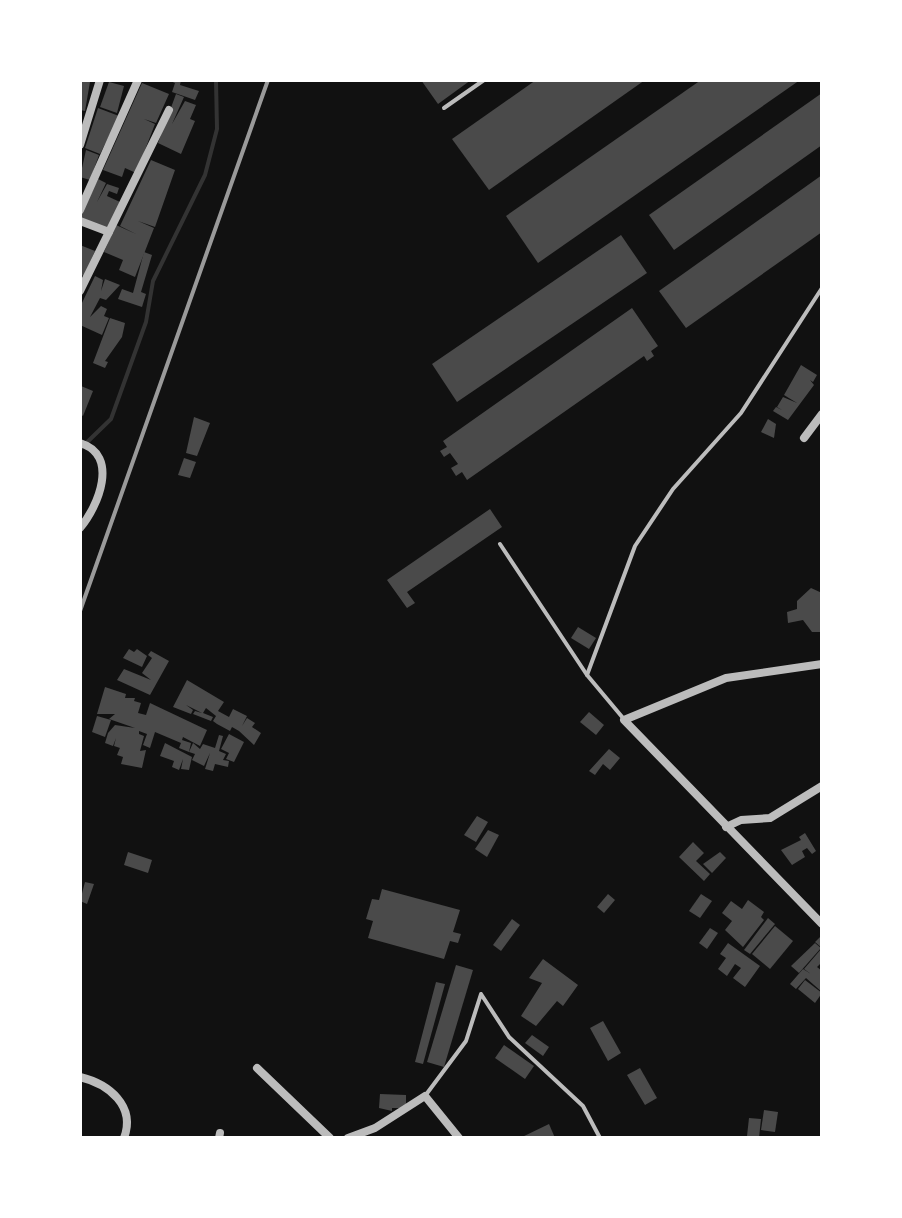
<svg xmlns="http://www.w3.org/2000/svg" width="902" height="1218" font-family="'PT Sans',sans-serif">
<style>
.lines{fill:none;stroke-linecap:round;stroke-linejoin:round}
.stream{stroke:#333;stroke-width:4}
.building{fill:#4a4a4a}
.service{stroke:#bcbcbc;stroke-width:4}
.minor{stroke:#bcbcbc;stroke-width:8}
.rail{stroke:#9a9a9a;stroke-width:4}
</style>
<rect width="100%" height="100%" fill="#111"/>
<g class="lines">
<!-- stream -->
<path class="stream" d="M80,449L111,419L146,322L153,281L205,175L217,129L216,80"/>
</g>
<!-- building -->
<g class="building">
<path d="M80,80L90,82L85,111L80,110Z"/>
<path d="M168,80H181L180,85L199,91L195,100L172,92L175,83Z"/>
<path d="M421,80H471L438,104Z"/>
<path d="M536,80H645L489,190L452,139Z"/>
<path d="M701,80H800L538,263L506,216Z"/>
<path d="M109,82L124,86L117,113L100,107Z"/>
<path d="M142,83L169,94L156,123L144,119L155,124L136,173L125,168L122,177L103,170Z"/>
<path d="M822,93V145L674,250L649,215Z"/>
<path d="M176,94L184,97L172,124L185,101L196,105L190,119L195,121L181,154L158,143Z"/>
<path d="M98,108L119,116L100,154L85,148Z"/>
<path d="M86,150L99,155L90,180L80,177Z"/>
<path d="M151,160L175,170L155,227L138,221L154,228L135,277L119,270L123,260L104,252L116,225L136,234L120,226Z"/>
<path d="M822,175V232L686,328L659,291Z"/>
<path d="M98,179L106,183L97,202L107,184L119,188L117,194L109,191L107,196L120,202L107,230L80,218Z"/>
<path d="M621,235L647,273L457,402L432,364Z"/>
<path d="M80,245L95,251L84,276L80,275Z"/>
<path d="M144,252L152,255L141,292L146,294L142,307L118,299L122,289L133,293Z"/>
<path d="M95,276L103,280L101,291L105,279L120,285L106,300L100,298L90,317L101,306L107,309L104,316L109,318L102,335L80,325V307Z"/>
<path d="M632,308L658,346L651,351L654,356L647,361L644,356L467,480L462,472L456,476L451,468L458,464L450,453L444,457L440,451L447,447L443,441Z"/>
<path d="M110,318L125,323L122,337L105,361L108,362L105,368L93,363Z"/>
<path d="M801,365L817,375L813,382L810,380L814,385L788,420L773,411L776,407L782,410L777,407L783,397L797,403L784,395Z"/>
<path d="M81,386L93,391L83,416L80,414Z"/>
<path d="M194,417L210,423L197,456L186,453Z"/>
<path d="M768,419L776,424L774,438L761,432Z"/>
<path d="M184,458L196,462L190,478L178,475Z"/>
<path d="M490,509L502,527L407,592L415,603L407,608L387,580Z"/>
<path d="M811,588L822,593L820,632H812L803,620L788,623L787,612L797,609V601Z"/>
<path d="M578,627L596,638L589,649L571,638Z"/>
<path d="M129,649L134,652L137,649L147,656L142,667L123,658Z"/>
<path d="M151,651L169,661L150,695L117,680L124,669L151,680L142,673L152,658L148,655Z"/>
<path d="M187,680L224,702L218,711L229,717L233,709L247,716L242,726L247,718L255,723L252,727L261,733L254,745L239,731L232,727L230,731L217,724L213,721L216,716L206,708L203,713L213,717L211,721L193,714L195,711L202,713L186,705L193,710L191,714L173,707Z"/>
<path d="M105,687L126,694L125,698H135L134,701L141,703L138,713L146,715L150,703L207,730L200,746L183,737L182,740L191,743L189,752L179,748L181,743L155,732L150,748L143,745L147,734L139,731V734L144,736L140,751L146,750L142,768L121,764L123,757L117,755L124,738L120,748L114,746L116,738L113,746L105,743L108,733L115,725L135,728L109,719L115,714H97Z"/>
<path d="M589,712L604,725L596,735L580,722Z"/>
<path d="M97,716L111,720L105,737L92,732Z"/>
<path d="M229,734L244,742L234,762L226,759L229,753L221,749Z"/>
<path d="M219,735L223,736L219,751L226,754L223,760L229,761L228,767L215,764L213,771L205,769L210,753L204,766L192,760L195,754L189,752L193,743L200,749L203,744L215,748Z"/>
<path d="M165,743L192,757L189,770L181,769L183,759L179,770L172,767L174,761L160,756Z"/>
<path d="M609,749L620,758L610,770L603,764L595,775L589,771Z"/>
<path d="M477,816L488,822L476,842L464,835Z"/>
<path d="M488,830L499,835L487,857L475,849Z"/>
<path d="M805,833L816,851L812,854L807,848L802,851L805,857L792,865L781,850L801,840L799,837Z"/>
<path d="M693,842L704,853L696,861L710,874L704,881L679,857Z"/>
<path d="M128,852L152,860L148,873L124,865Z"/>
<path d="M720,852L726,858L712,873L703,864Z"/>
<path d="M85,882L94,884L87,904L80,901Z"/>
<path d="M382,889L460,910L453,932L461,934L458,943L450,941L444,959L368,938L373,921L366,919L372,899L379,900Z"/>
<path d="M608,894L615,900L604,913L597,907Z"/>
<path d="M701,894L712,901L700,918L689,911Z"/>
<path d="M748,900L764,912L761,917L764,920L743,947L725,930L732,921L722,913L731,901L742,909Z"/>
<path d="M768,918L775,924L750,954L744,950Z"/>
<path d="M512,919L520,925L501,951L493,945Z"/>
<path d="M775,926L793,941L770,969L752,954Z"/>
<path d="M710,928L718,933L707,949L699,943Z"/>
<path d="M822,935V962L817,967L822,971V992L806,978L796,989L790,984L803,969L811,974L804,969L822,948L815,942Z"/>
<path d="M728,943L760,966L745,987L733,978L741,968L735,964L727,976L718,969L726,958L720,954Z"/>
<path d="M815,943L821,948L799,973L791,966Z"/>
<path d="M543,959L578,985L563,1006L557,1001L536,1026L521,1016L542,983L529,978Z"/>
<path d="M456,965L473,970L444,1067L427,1062Z"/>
<path d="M805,980L822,993L815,1003L798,989Z"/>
<path d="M436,982L445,984L423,1064L415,1062Z"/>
<path d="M603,1021L621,1053L608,1061L590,1028Z"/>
<path d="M532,1035L549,1047L543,1056L525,1043Z"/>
<path d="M504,1045L534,1066L525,1079L495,1058Z"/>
<path d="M640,1068L657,1098L645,1105L627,1075Z"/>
<path d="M380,1094L406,1095V1108H392V1111L379,1108Z"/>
<path d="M764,1110L778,1112L775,1132L761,1130Z"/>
<path d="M749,1118L761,1119L759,1138L747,1136Z"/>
<path d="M549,1124L555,1138H520Z"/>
</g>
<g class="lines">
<!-- service -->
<g class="service">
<path d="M444,108L484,80"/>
<path d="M500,544L587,675L623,718"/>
<path d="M587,675L635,546L673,489L741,413L822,288"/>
<path d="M425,1096L466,1041L481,994L509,1037L583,1106L600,1138"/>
</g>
<!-- minor -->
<g class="minor">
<path d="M80,145L100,80"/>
<path d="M80,210L138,80"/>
<path d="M80,221L109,232"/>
<path d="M80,291L169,110"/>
<path d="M804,438L822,414"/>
<path d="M80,443C120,455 98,507 80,528"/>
<path d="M822,664L726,678L624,720L822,924"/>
<path d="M726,827L741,820L770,818L822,786"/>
<path d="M257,1068L330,1138"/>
<path d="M80,1077C109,1084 136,1106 124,1138"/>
<path d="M219,1138L220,1133"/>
<path d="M348,1138L375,1128L425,1096L459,1138"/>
</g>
<!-- rail -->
<path class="rail" d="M80,611L268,80"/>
</g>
<!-- border -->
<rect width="902" height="1218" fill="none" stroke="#ffffff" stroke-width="164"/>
</svg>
